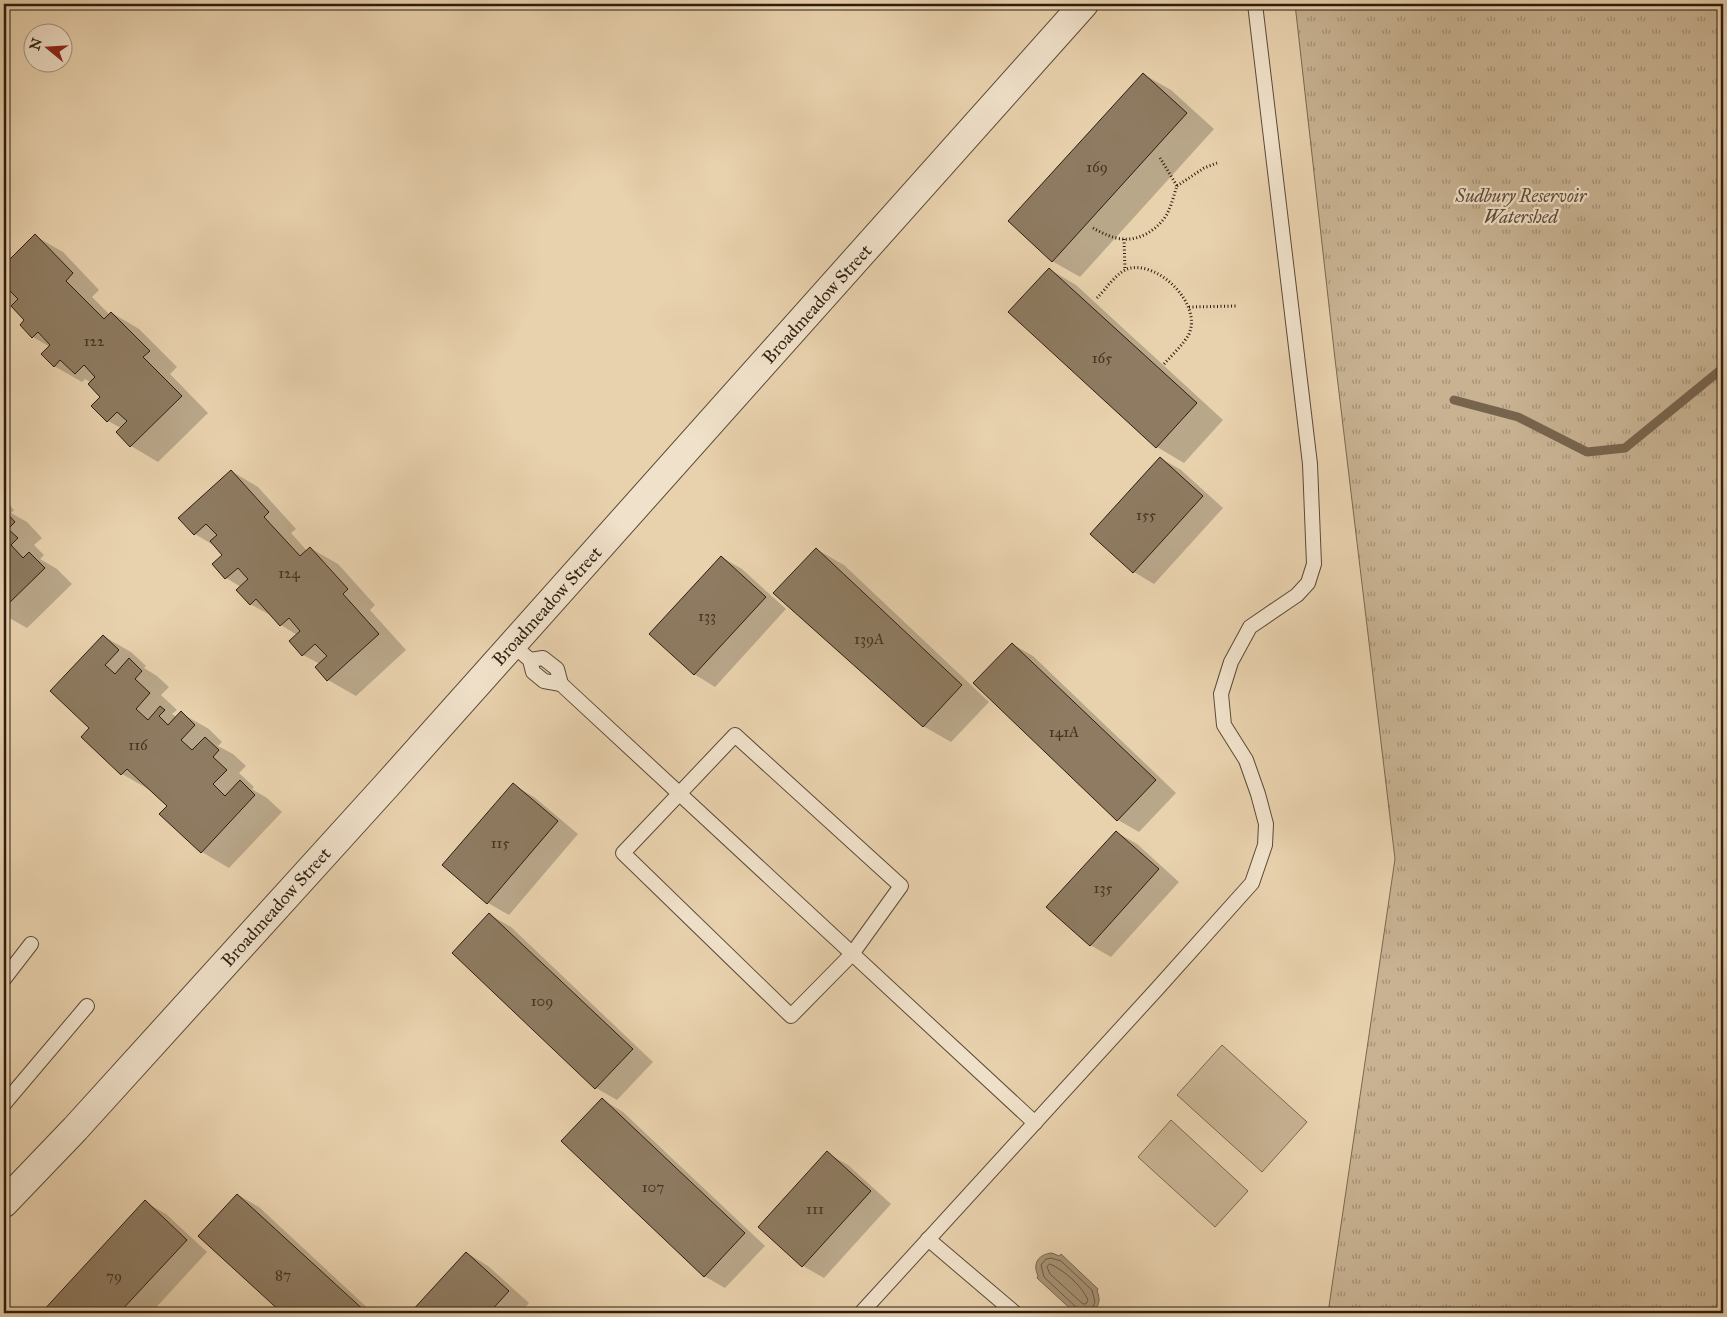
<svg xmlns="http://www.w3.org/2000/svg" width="1727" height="1317" font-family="'IM FELL Great Primer',serif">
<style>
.green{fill:#c8b292;stroke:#7a6850}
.park{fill:url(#park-tufts);stroke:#7a6850}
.water{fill:#a89477;stroke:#77644d}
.shadow{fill:#0003}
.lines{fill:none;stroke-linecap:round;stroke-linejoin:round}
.shore{stroke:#6a5842;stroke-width:1}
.stream{stroke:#77644d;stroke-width:9}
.building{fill:#8e7b61;stroke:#2d1d0e}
.service-casing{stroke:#5c4a36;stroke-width:16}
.tertiary-casing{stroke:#5c4a36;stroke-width:30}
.path{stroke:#2d1d0e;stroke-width:3;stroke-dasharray:1 2.5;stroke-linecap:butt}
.service{stroke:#f0e1ca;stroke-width:14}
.tertiary{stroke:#f0e1ca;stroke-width:28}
.labels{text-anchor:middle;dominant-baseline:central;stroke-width:4.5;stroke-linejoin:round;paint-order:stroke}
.number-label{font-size:15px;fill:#453423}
.park-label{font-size:18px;font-style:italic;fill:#5c4a36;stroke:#f0e1ca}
.street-label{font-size:18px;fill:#2d1d0e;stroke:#f0e1ca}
</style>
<defs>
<pattern id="park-tufts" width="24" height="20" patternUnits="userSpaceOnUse" patternTransform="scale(1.25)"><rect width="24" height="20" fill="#c8b292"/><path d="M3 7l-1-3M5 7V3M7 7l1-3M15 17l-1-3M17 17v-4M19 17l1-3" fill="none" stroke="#a39076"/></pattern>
</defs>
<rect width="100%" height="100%" fill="#e8d1ad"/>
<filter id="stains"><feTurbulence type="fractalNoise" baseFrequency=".004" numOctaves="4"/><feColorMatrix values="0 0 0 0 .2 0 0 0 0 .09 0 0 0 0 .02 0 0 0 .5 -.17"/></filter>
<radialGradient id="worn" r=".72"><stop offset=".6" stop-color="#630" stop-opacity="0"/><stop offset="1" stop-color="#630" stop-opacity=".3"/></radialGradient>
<!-- green -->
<g class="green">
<path d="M1222,1045L1307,1122L1262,1172L1177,1095Z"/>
<path d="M1171,1120L1248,1191L1215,1227L1138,1157Z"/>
</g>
<!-- park -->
<path class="park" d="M1295,4H1723V1313H1328L1395,859L1335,359Z"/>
<!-- water -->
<path class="water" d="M1052,1253L1059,1256L1061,1254L1098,1289L1097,1291C1104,1306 1092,1317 1077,1311L1075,1313L1037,1278L1038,1276C1032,1263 1039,1254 1052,1253Z"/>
<!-- shadow -->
<g class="shadow">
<path d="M1143,74L1171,90L1214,129L1080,277L1052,261Z"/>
<path d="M35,236L63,252L99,290L92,297L110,315L112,313L139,329L177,367L170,374L208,413L158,462L131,446L121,428L108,421L102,397L92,383L85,379L82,382L54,366L50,347L33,337L21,325L26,320L12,306L4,301V267Z"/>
<path d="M1049,269L1076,285L1223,420L1184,463L1157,447Z"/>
<path d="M1160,458L1181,470L1223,508L1154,584L1134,572Z"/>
<path d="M231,471L258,487L296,529L291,533L307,551L310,548L338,564L375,605L370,610L406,650L356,696L328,680L316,667L320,664L303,655L297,635L281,625L274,617L250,604L241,587L226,578L213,564L224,555L218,548L195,534L180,518Z"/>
<path d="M4,499L14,510L11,513L27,522L42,538L34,545L44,555L40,559L57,569L72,584L27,628L4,615Z"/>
<path d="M816,549L844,565L989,702L951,742L923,726Z"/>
<path d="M721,557L742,569L786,609L715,687L694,674Z"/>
<path d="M103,636L131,652L146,666L144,668L157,676L169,687L161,695L177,710L172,714L177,717L181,713L209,729L222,742L218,746L233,754L246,766L239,773L254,787L252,789L267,798L282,812L229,868L202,852L168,806L150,790L122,774L91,728Z"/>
<path d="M1012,644L1033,656L1176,793L1139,832L1118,820Z"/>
<path d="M513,785L534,797L578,834L509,915L488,903L444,865Z"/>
<path d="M1116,832L1137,844L1179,882L1111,957L1090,945Z"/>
<path d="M490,915L511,927L653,1062L617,1100L596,1088Z"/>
<path d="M603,1100L623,1112L765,1246L725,1288L704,1276Z"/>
<path d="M827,1153L848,1165L891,1204L824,1278L803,1266Z"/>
<path d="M238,1195L259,1207L373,1313H284L200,1236Z"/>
<path d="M145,1202L166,1214L207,1252L151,1313H42Z"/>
<path d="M467,1253L488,1266L529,1303L521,1313H412Z"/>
</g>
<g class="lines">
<!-- shore -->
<g class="shore">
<path d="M1050,1264C1064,1270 1082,1286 1088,1300L1086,1304H1083L1050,1274L1047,1267Z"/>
<path d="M1079,1313L1077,1308L1044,1277L1041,1265L1046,1259L1051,1258L1061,1261L1092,1290L1095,1302L1090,1313"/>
</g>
<!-- stream -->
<path class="stream" d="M1454,400L1518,417L1587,452L1625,448L1723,368"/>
</g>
<!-- building -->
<g class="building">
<path d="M1143,73L1187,113L1052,262L1008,221Z"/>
<path d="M35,234L73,273L66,281L104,319L111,312L150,351L143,357L182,396L130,447L116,432L127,421L117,412L107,422L91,406L100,397L88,384L95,377L84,365L75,374L60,360L54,367L41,354L50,345L38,332L32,338L20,325L24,320L11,306L18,299L8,289L4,292V265Z"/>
<path d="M1049,268L1197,403L1156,448L1008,312Z"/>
<path d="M1160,457L1203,496L1133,573L1090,534Z"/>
<path d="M231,470L269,512L264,517L300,556L310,547L348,589L343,594L379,634L327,681L315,667L327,656L315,644L302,656L289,641L300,631L289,618L280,626L256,599L250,605L236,590L248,579L238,568L225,579L212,564L222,555L210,541L217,535L206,524L194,535L178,518Z"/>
<path d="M4,510L15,522L8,529L18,538L11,545L23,558L29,552L45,568L4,608Z"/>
<path d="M816,548L962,685L923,727L773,593Z"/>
<path d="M721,556L766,597L694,675L649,634Z"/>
<path d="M103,635L119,650L105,665L115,674L129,658L142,671L135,679L150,693L136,709L148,720L160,706L165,710L159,716L168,725L181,711L195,725L181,740L192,750L205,737L219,750L213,757L227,770L213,784L225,796L240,780L255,795L201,853L159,814L167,806L127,769L121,775L81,737L89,728L50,691Z"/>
<path d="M1012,643L1156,780L1117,821L973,683Z"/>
<path d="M513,783L558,821L487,904L442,865Z"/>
<path d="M1116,831L1159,869L1090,946L1046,907Z"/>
<path d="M489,913L633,1049L595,1089L452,953Z"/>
<path d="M602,1098L745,1233L704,1277L561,1141Z"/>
<path d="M827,1151L871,1191L802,1267L758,1227Z"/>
<path d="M237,1194L367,1313H282L198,1236Z"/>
<path d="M145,1200L187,1240L119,1313H41Z"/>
<path d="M466,1252L509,1291L489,1313H410Z"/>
</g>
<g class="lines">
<!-- service casing -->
<g class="service-casing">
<g id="service">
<path d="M513,645L530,660L533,672L544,681L561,684L557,669L543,658L530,660"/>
<path d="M561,684L1035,1123"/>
<path d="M735,735L901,886L852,954L791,1016L623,853Z"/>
<path d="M4,979L31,944"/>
<path d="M4,1104L87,1006"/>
<path d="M928,1239L1015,1313"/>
<path d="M861,1313L1157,989L1252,883L1265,845L1266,824L1258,794L1246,760L1224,725L1221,694L1231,662L1250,627L1297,595L1308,583L1314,564L1310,464L1255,4"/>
</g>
</g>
<!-- tertiary casing -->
<g class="tertiary-casing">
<path id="tertiary" d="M4,1203L75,1129L387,785L1084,4"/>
</g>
<!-- path -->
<g class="path">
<path d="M1177,186L1204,168L1217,163"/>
<path d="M1093,228C1102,233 1112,238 1122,239C1141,241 1160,228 1168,212C1172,204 1174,194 1177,186L1160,158"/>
<path d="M1124,239L1125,270"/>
<path d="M1097,298C1106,289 1118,270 1131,268C1160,263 1202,304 1189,334C1183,345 1172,355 1164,364"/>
<path d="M1189,307L1237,306"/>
</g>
<!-- service -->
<use href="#service" class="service"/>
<!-- tertiary -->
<use href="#tertiary" class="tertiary"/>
</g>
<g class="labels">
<!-- number labels -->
<g class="number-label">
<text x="1097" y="167">169</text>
<text x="94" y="341">122</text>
<text x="1102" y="358">165</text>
<text x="1146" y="515">155</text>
<text x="289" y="573">124</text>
<text x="707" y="616">133</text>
<text x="869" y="639">139A</text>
<text x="1064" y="732">141A</text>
<text x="138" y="745">116</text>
<text x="500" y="843">115</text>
<text x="1103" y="888">135</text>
<text x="542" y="1001">109</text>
<text x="653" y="1187">107</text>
<text x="815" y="1209">111</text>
<text x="283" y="1275">87</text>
<text x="114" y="1276">79</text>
</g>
<!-- park labels -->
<g class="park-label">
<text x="1521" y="196">Sudbury Reservoir<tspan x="1521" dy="21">Watershed</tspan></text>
</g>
<!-- street labels -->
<g class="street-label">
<text transform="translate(817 304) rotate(-48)">Broadmeadow Street</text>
<text transform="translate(547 606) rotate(-48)">Broadmeadow Street</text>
<text transform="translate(276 907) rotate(-48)">Broadmeadow Street</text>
</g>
</g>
<!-- margin -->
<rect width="1727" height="1317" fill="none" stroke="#e8d1ad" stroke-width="20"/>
<rect x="5" y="5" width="1717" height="1307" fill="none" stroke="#2d1d0e" stroke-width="2.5"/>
<rect x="10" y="10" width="1707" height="1297" fill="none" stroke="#2d1d0e"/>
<!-- north arrow -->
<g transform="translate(48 48) rotate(288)"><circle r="24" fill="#f0e1ca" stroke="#a2937f"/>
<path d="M0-4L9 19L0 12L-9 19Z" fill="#8f2418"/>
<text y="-8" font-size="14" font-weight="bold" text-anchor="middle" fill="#2d1d0e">N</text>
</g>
<rect width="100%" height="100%" filter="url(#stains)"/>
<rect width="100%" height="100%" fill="url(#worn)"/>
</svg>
